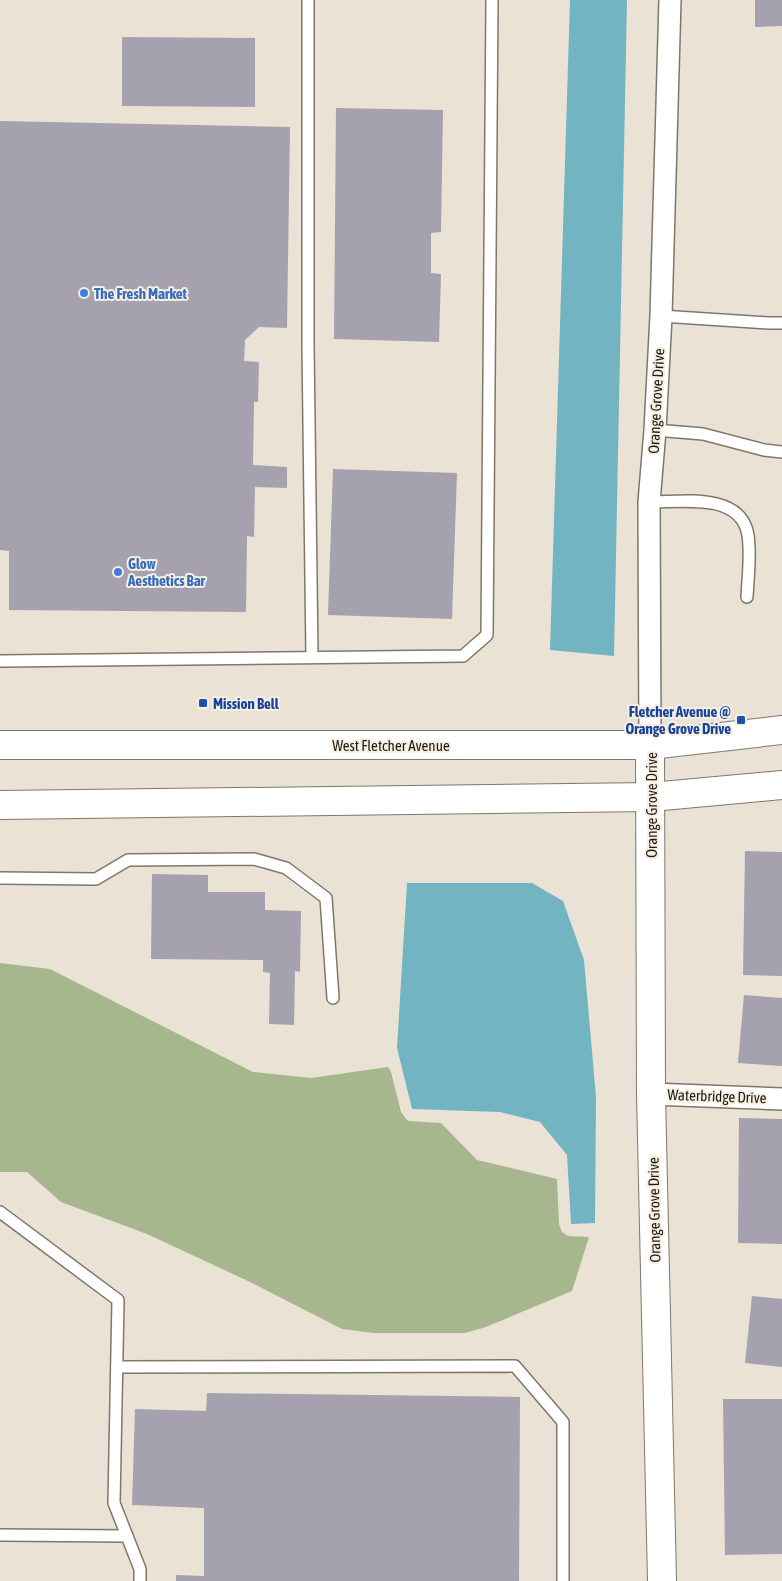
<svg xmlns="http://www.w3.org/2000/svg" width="782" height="1581" font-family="'Asap Condensed',sans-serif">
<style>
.green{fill:#a6b78d}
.water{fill:#73b4c2}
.building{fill:#a5a1af}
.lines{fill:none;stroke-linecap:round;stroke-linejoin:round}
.lane-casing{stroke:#7f776b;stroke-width:14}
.street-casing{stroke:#7f776b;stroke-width:24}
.secondary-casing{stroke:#7f776b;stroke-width:30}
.lane{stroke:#fff;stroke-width:11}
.street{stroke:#fff;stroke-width:21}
.secondary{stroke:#fff;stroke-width:28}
.shop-dot{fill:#3f7fe0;stroke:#f7efe2;stroke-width:2}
.transit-dot{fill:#1a4fb4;stroke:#f7efe2;stroke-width:2}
.labels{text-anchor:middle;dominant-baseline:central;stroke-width:4;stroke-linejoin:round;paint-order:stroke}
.shop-label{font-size:15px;font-weight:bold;fill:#366cbe;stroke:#f7efe2;text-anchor:start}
.street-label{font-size:15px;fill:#1d1a15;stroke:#f7efe2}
.transit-label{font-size:15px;font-weight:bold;fill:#164399;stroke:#f7efe2;text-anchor:start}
</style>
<rect width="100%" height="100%" fill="#eae2d5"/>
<!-- green -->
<path class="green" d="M0,963L50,969L253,1072L311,1078L388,1067L391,1072L401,1112L408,1121L441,1123L477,1160L557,1179L559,1224L562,1232L568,1236L589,1237L572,1291L486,1327L465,1333H374L342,1329L248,1281L147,1234L61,1202L27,1172H0Z"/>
<!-- water -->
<g class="water">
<path d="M570,0H627L614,656L550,650Z"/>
<path d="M407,883H532L563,901L584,960L596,1097L595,1223L571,1224L567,1155L540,1122L500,1112L412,1109L397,1048Z"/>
</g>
<!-- building -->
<g class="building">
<path d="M755,0H782V26L755,27Z"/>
<path d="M122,37L255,38V107L122,106Z"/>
<path d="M336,108L443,110L441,232L431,233V273L441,274L439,342L334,339Z"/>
<path d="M0,121L290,127L287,328L259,327L245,340L244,361L259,362L258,402H254L253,465L287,467V488L255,487L254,537L247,536L246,612L9,610V551L0,550Z"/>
<path d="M333,469L457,473L452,619L328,615Z"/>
<path d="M745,851L782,852V976L743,975Z"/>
<path d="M152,874L208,875V892H265V910L301,911L300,972L295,971L294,1025L269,1024L270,973L263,972V960L151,959Z"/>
<path d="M744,995L782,998V1066L738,1063Z"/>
<path d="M739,1118L782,1119V1244L738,1243Z"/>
<path d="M752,1296L782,1299V1367L745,1363Z"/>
<path d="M207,1393L520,1397L519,1581H176V1575L204,1576V1508L132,1505L135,1409L206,1411Z"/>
<path d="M723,1399H782V1554L725,1555Z"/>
</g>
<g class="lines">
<!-- lane casing -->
<g class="lane-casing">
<g id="lane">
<path d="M308,0V345L312,657"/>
<path d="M661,316L768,323H782"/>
<path d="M655,430L703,434L764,450L782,452"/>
<path d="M649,502C682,502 741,492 748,535C751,555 748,577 747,597"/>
<path d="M0,661L463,656L487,635L492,0"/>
<path d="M0,878L96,879L128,860L254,859L286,868L326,898L333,998"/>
<path d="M0,1212L118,1300L114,1503L140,1569V1581"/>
<path d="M117,1367L515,1366L563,1422V1581"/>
<path d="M0,1535L127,1536"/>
</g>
</g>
<!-- street casing -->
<g class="street-casing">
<g id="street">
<path d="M650,745L649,502L655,430L661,316L670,0"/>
<path d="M651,1094L782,1099"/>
</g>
</g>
<!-- secondary casing -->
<g class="secondary-casing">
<g id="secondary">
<path d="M0,745H650L782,730"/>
<path d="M650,745L651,1094L662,1581"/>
<path d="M0,805L651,797L782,785"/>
</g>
</g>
<!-- lane -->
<use href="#lane" class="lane"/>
<!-- street -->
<use href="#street" class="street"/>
<!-- secondary -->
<use href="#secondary" class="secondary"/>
</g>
<!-- markers -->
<g class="shop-dot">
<circle cx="84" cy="293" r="5"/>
<circle cx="118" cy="572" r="5"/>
</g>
<g class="transit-dot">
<rect x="198" y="698" width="10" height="10" rx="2.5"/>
<rect x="736" y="715" width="10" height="10" rx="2.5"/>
</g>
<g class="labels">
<!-- shop labels -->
<g class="shop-label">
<text x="94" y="293">The Fresh Market</text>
<text x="128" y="563">Glow<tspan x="128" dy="17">Aesthetics Bar</tspan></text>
</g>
<!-- street labels -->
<g class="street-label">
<text transform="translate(656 401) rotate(-87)">Orange Grove Drive</text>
<text x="391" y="745">West Fletcher Avenue</text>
<text transform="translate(651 805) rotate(-90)">Orange Grove Drive</text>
<text transform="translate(717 1096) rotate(2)">Waterbridge Drive</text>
<text transform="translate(654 1210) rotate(-91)">Orange Grove Drive</text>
</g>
<!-- transit labels -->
<g class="transit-label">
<text x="213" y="703">Mission Bell</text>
<text x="731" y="711" text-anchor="end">Fletcher Avenue @<tspan x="731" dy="17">Orange Grove Drive</tspan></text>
</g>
</g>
</svg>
